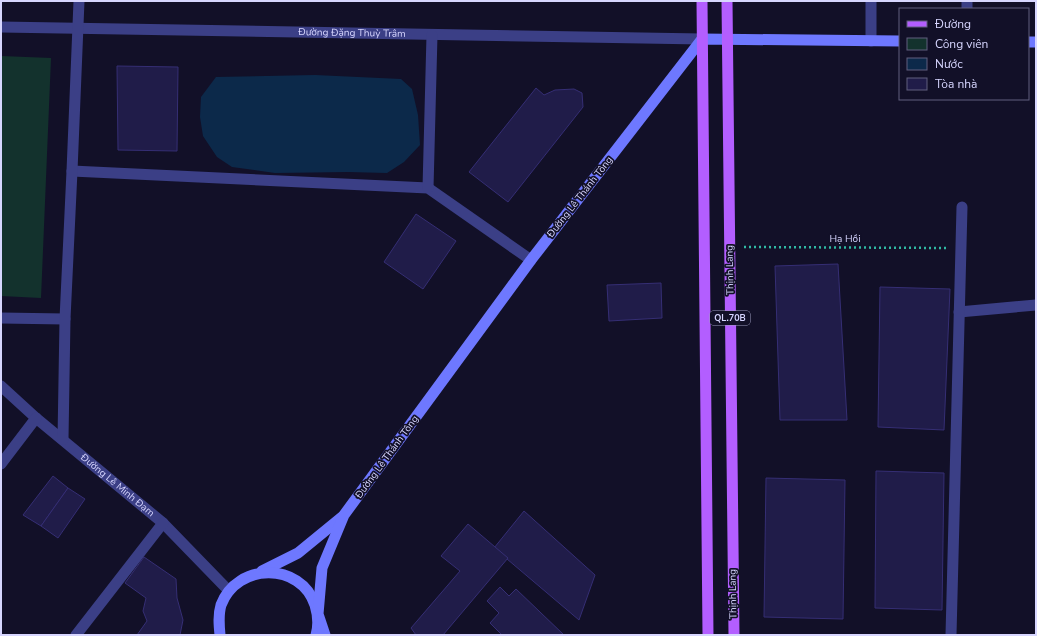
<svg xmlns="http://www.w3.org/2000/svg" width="1037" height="636" font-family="'Nunito Sans',sans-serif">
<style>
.green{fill:#13322d}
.water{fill:#0c294a}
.building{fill:#201c49;stroke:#352e74}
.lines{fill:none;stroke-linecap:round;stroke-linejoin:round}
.path{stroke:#30b9a4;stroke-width:2.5;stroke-dasharray:2 3;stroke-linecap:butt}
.minor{stroke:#3b3f86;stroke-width:11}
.secondary{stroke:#6e78ff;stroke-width:11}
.primary{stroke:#b35eff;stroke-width:11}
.labels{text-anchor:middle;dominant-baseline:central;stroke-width:3.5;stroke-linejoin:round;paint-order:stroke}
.shield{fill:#121028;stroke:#9c9bbe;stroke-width:1}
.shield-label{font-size:9px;font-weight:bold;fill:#d7d6ff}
.street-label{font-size:10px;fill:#d7d6ff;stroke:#121028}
</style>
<rect width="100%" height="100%" fill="#121028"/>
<!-- green -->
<path class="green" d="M1,56L51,58L41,298L1,296Z"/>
<!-- water -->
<path class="water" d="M315,75L401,79L412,89L418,115L420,145L404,162L387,173L348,172L275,173L232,167L217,157L203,136L200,117L201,97L216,77Z"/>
<!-- building -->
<g class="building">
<path d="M117,66L178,67L177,151L118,150Z"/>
<path d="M536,88L544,95L555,90L574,89L582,93L583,107L508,202L469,172Z"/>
<path d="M416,214L456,241L423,289L384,262Z"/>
<path d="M838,264L847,420H780L775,266Z"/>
<path d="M661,283L662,318L609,321L607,285Z"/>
<path d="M880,287L950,289L944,430L878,427Z"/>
<path d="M876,471L944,473L942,610L875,608Z"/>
<path d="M53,476L68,488L41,526L23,515Z"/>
<path d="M766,478L845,480L843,619L764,617Z"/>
<path d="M68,488L85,499L58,538L41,526Z"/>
<path d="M524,511L595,575L579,620L494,548Z"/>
<path d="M468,524L508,558L443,635H416L411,628L460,571L441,556Z"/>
<path d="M144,557L176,579L177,598L183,620L180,635H137L147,621L143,611L146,598L125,583Z"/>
<path d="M500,587L509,596L516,589L564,635H502L490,623L499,613L487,601Z"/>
</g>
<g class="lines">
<!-- path -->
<path class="path" d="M744,247L947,248"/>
<!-- minor -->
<g class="minor">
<path d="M967,1V9"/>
<path id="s1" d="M1,27L702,39"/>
<path d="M871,41V1"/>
<path d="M72,171L428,188L531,260"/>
<path d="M428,188L432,35"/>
<path d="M959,312L1036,305"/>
<path d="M1,318L65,319"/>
<path id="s2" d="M1,386L36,418L163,523L229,591"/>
<path d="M63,439L65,319L72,171L79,1"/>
<path d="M1,464L36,418"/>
<path d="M76,635L163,523"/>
<path d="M951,635L962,207"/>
</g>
<!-- secondary -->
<g class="secondary">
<path d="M1028,42H1036"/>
<path d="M262,571L298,553L342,517"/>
<path d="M220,635C219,625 218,615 221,605C237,562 301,562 315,605C318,615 319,625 316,635"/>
<path d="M325,635L318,614L322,568L344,515L531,260L702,39L900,41"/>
</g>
<!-- primary -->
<g class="primary">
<path d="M702,1L708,635"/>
<path d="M727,1L734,635"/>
</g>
</g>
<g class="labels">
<!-- shield labels -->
<rect class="shield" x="710" y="311" width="40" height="14" rx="3"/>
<g class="shield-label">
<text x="730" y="318">QL.70B</text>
</g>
<!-- street labels -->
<g class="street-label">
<text stroke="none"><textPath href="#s1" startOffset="351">Đường Đặng Thuỳ Trâm</textPath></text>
<text transform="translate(580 197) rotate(-52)">Đường Lê Thánh Tông</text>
<text x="845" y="239">Hạ Hồi</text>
<text transform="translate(730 270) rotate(-91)">Thịnh Lang</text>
<text transform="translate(387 457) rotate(-54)">Đường Lê Thánh Tông</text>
<text stroke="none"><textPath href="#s2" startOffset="153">Đường Lê Minh Đạm</textPath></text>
<text transform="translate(733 594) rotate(-91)">Thịnh Lang</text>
</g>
</g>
<!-- border -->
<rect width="1037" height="636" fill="none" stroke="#d7d6ff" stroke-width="4"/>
<!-- legend -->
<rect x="899" y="8" width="130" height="92" fill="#121028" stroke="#615f7e"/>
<rect x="907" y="21" width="20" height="6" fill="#b35eff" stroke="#615f7e"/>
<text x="935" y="28" font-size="12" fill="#d7d6ff">Đường</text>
<rect x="907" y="38" width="20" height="12" fill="#13322d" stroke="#615f7e"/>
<text x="935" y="48" font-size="12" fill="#d7d6ff">Công viên</text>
<rect x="907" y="58" width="20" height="12" fill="#0c294a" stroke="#615f7e"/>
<text x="935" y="68" font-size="12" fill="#d7d6ff">Nước</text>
<rect x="907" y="78" width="20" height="12" fill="#201c49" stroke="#615f7e"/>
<text x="935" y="88" font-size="12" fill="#d7d6ff">Tòa nhà</text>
</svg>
